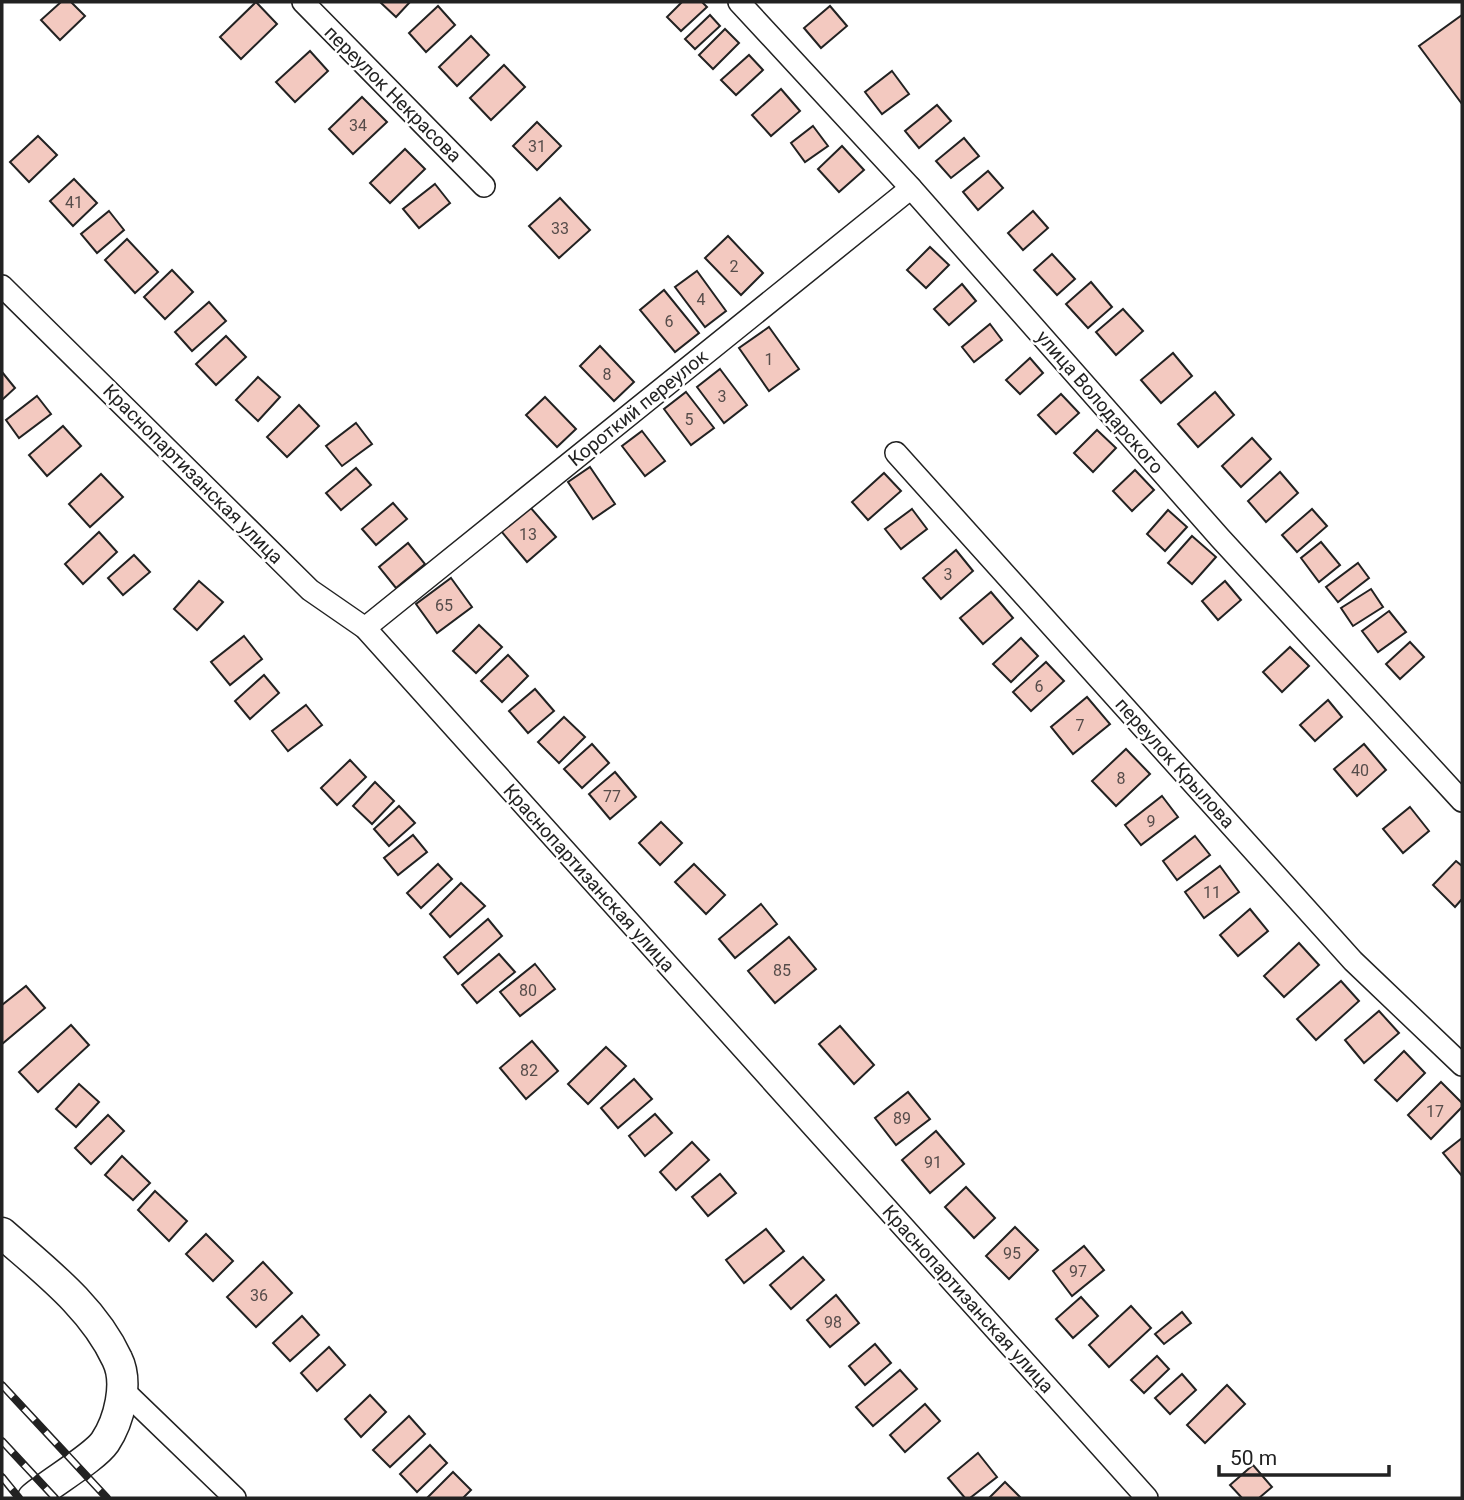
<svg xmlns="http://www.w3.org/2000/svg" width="1464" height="1500" font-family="Roboto,sans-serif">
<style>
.building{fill:#f3c9c0;stroke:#222;stroke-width:2}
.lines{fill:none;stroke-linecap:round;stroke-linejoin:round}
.minor-casing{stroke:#222;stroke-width:24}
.secondary-casing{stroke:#222;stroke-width:33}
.minor{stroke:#fff;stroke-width:21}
.secondary{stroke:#fff;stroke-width:30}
.rail-casing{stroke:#222;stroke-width:8}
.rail{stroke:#fff;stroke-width:5;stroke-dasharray:16;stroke-linecap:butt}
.labels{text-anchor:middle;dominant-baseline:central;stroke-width:5;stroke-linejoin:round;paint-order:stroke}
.number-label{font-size:16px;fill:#564c4a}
.street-label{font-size:19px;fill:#222;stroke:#fff}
</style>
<rect width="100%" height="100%" fill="#fff"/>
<!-- building -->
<g class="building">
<path d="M61,2H71L85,16L60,40L41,20Z"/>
<path d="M256,2L277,24L241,59L220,37Z"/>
<path d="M380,2H410L396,17Z"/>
<path d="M682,2H702L707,7L681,31L667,17Z"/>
<path d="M438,6L455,25L426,52L409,33Z"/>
<path d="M830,6L847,26L821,48L804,28Z"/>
<path d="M710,15L720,26L695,49L685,39Z"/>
<path d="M1462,15V104L1419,46Z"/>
<path d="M725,29L739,43L713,69L699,55Z"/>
<path d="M471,36L489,55L457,86L439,67Z"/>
<path d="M310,51L328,71L295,102L276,82Z"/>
<path d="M749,55L763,70L736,95L721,80Z"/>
<path d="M504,65L525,87L491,120L470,98Z"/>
<path d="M892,71L909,94L882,114L865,92Z"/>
<path d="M781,89L800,111L771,136L752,115Z"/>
<path d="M362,97L387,122L353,154L329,129Z"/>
<path d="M937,105L951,121L919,148L905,131Z"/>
<path d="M537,122L561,146L537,170L513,146Z"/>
<path d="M813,126L828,146L805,162L791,143Z"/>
<path d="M38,136L57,155L29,182L10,162Z"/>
<path d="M964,138L979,156L951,178L936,161Z"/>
<path d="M842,146L864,170L839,192L818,169Z"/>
<path d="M405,149L425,169L390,203L370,183Z"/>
<path d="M988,171L1003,188L978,210L963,192Z"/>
<path d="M74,179L97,203L73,226L50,201Z"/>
<path d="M435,184L450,203L419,228L403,209Z"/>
<path d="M560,198L590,230L559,258L529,226Z"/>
<path d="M109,211L124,230L97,253L81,234Z"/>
<path d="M1033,211L1048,228L1023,250L1008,233Z"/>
<path d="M728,236L763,273L741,295L705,258Z"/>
<path d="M127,239L158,272L135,293L105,260Z"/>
<path d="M930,247L949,265L926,288L907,270Z"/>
<path d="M1052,254L1075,279L1057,295L1034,270Z"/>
<path d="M172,270L193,292L165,319L144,297Z"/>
<path d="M697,271L726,311L705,327L675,287Z"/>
<path d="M1091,282L1112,307L1088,328L1066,304Z"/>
<path d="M962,284L976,301L949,325L934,309Z"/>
<path d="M664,290L699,333L675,352L640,310Z"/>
<path d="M209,302L226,321L192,351L175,332Z"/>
<path d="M1123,309L1143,331L1116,355L1096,332Z"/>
<path d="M990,324L1002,340L974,362L962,347Z"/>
<path d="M769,327L799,369L769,391L739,348Z"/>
<path d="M226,336L246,357L216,385L196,364Z"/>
<path d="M600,346L634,382L614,401L580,366Z"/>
<path d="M1173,353L1192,376L1161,403L1141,380Z"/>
<path d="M1030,358L1043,373L1020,394L1006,380Z"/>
<path d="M720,369L747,405L724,423L697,387Z"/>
<path d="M2,372L15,388L2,400Z"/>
<path d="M258,377L280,397L258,421L236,400Z"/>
<path d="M686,392L714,428L691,445L664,409Z"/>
<path d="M1215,392L1234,415L1198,447L1178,424Z"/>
<path d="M1061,394L1079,413L1056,434L1038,415Z"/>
<path d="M37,396L51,414L19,438L6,420Z"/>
<path d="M545,397L576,429L557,447L526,415Z"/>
<path d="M299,405L319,426L287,457L267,437Z"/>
<path d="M356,423L372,444L342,466L326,446Z"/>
<path d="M63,426L81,446L47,476L29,455Z"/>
<path d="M1097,430L1116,448L1093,472L1074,453Z"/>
<path d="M642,431L665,461L645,476L622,446Z"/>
<path d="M1252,438L1271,459L1241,487L1222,466Z"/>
<path d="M590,467L615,504L593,519L568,482Z"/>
<path d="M356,468L371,485L341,510L326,493Z"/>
<path d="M1135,470L1154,490L1132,511L1113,491Z"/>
<path d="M1280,472L1298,493L1266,522L1248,501Z"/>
<path d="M884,473L901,491L868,520L852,502Z"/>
<path d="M101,474L123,497L90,527L69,504Z"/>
<path d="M393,503L407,519L376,545L362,529Z"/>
<path d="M530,507L556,537L527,562L501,531Z"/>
<path d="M912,509L927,529L901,549L885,529Z"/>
<path d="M1312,509L1327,526L1297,552L1282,535Z"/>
<path d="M1168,510L1187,527L1165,551L1147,534Z"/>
<path d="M99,532L117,552L83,584L65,564Z"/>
<path d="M1192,536L1216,557L1192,584L1168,563Z"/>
<path d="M1321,542L1340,565L1319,582L1301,558Z"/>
<path d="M408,543L425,564L396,588L379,567Z"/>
<path d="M956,550L973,571L941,599L923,578Z"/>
<path d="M134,555L150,572L123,595L108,578Z"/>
<path d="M1358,563L1369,578L1338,602L1326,587Z"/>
<path d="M451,578L472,607L437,633L416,604Z"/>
<path d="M199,581L223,602L197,630L174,609Z"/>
<path d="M1225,581L1241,600L1218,620L1202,601Z"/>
<path d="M1371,589L1383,607L1353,626L1341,608Z"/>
<path d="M991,592L1013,618L983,644L960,618Z"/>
<path d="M1389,611L1406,632L1378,652L1362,631Z"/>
<path d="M479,625L502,647L476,673L453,651Z"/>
<path d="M244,636L262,659L230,685L211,662Z"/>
<path d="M1021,638L1038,656L1011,682L993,664Z"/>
<path d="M1410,642L1424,657L1400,679L1386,664Z"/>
<path d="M1290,647L1309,666L1282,692L1263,672Z"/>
<path d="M508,655L528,676L502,702L481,681Z"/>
<path d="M1046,662L1064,681L1031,711L1013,692Z"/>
<path d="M264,675L279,693L250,719L235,701Z"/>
<path d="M535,689L554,711L528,733L509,711Z"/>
<path d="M1087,697L1110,724L1073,754L1051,727Z"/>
<path d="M1328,700L1342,717L1315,741L1300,725Z"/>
<path d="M306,705L322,725L288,751L272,731Z"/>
<path d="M564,717L585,737L559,763L538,742Z"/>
<path d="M592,744L609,763L582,788L564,769Z"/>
<path d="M1364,744L1386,770L1357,796L1334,769Z"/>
<path d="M1126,749L1150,774L1116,806L1092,781Z"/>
<path d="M350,760L366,777L337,805L321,788Z"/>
<path d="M615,772L636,797L610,819L589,794Z"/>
<path d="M375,782L394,801L372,824L353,806Z"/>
<path d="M1162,796L1178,817L1141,845L1125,825Z"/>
<path d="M399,806L415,823L389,846L374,829Z"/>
<path d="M1410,807L1429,831L1403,853L1383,829Z"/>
<path d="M661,822L682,843L660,865L639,843Z"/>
<path d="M413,835L427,852L398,875L384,858Z"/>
<path d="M1195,836L1210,855L1177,880L1163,861Z"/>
<path d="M1456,861L1462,866V899L1455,907L1433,885Z"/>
<path d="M438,864L452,879L421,908L407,893Z"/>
<path d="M694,864L725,895L706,914L675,882Z"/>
<path d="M1220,866L1239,892L1204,918L1185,892Z"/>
<path d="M461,883L485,906L450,937L430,914Z"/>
<path d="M761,904L777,924L735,958L719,939Z"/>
<path d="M1250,909L1268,931L1238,956L1220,935Z"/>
<path d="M488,919L502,936L458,974L444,957Z"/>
<path d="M789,937L816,969L775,1003L748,971Z"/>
<path d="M1299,943L1319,965L1284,997L1264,976Z"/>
<path d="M499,954L515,972L477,1003L462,985Z"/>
<path d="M535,964L555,989L520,1016L500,992Z"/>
<path d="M1341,981L1359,1001L1316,1040L1297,1019Z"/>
<path d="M26,986L45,1008L2,1044V1005Z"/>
<path d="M1379,1011L1399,1033L1364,1063L1345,1040Z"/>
<path d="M71,1025L89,1045L38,1092L19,1072Z"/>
<path d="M840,1026L874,1065L854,1084L819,1044Z"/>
<path d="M532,1041L558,1071L526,1099L500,1068Z"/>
<path d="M606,1047L626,1066L588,1104L568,1084Z"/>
<path d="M1404,1051L1425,1073L1397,1101L1375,1080Z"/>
<path d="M634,1079L652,1099L618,1128L601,1108Z"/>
<path d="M1441,1082L1462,1103V1107L1431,1139L1408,1115Z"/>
<path d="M79,1084L99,1102L76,1127L56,1109Z"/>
<path d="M908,1092L930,1119L896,1145L875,1118Z"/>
<path d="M655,1114L672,1133L645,1156L629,1136Z"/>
<path d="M108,1115L124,1131L91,1164L75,1148Z"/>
<path d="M936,1131L964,1164L930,1193L902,1160Z"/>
<path d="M1462,1138V1176L1443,1153Z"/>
<path d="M692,1142L709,1160L676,1190L660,1172Z"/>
<path d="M122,1156L150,1183L133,1200L105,1175Z"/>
<path d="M720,1174L736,1193L708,1216L692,1197Z"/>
<path d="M966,1187L995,1218L974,1238L945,1207Z"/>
<path d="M155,1191L187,1221L169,1241L138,1210Z"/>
<path d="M1015,1227L1038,1250L1009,1279L986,1256Z"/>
<path d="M766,1229L784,1251L744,1283L726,1260Z"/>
<path d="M206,1234L233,1261L213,1281L186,1254Z"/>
<path d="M1084,1246L1104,1270L1072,1296L1053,1271Z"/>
<path d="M803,1257L824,1280L791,1309L770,1285Z"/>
<path d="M263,1262L292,1293L256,1327L227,1297Z"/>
<path d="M836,1295L859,1323L830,1347L807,1320Z"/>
<path d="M1081,1297L1098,1316L1073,1338L1056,1319Z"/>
<path d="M1131,1306L1151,1328L1109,1367L1089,1345Z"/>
<path d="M1182,1312L1191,1323L1164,1344L1155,1334Z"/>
<path d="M302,1316L319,1335L290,1361L273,1343Z"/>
<path d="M875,1344L891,1363L865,1385L849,1366Z"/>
<path d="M329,1347L345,1365L317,1391L301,1373Z"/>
<path d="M1157,1356L1169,1369L1144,1393L1131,1380Z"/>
<path d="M900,1370L917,1389L873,1426L856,1407Z"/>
<path d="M1182,1374L1196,1390L1170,1414L1155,1398Z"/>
<path d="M1227,1385L1245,1404L1205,1443L1187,1425Z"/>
<path d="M370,1395L386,1412L361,1437L345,1419Z"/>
<path d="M925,1404L940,1421L905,1452L890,1435Z"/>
<path d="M409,1416L425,1434L390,1467L373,1450Z"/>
<path d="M430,1445L447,1463L417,1492L400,1474Z"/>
<path d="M978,1453L997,1477L970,1498H965L948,1478Z"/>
<path d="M1253,1465L1272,1487L1259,1498H1242L1230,1485Z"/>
<path d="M453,1472L471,1490L463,1498H427Z"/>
<path d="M1005,1482L1021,1498H989Z"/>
</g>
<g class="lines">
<!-- minor casing -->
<g class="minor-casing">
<g id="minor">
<path d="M303,2L484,186"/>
<path d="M739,2L911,188L1220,538L1462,801"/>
<path d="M2,286L310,590L365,628L1147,1498"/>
<path d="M896,453L1353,961L1462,1065"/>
<path d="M365,628L911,188"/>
<path d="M122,1389L235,1498"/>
</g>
</g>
<!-- secondary casing -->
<g class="secondary-casing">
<path id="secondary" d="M2,1233C44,1270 93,1307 117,1359C129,1383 119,1421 105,1442C94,1458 50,1483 33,1498"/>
</g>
<!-- minor -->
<use href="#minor" class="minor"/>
<!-- secondary -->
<use href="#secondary" class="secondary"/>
<!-- rail casing -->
<g class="rail-casing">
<g id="rail">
<path d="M2,1385L107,1498"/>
<path d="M2,1441L55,1498"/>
<path d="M2,1477L19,1498"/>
</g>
</g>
<!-- rail -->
<use href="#rail" class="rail"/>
</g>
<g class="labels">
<!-- number labels -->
<g class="number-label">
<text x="358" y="125">34</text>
<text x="537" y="146">31</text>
<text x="74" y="202">41</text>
<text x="560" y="228">33</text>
<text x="734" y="266">2</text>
<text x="701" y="299">4</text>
<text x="669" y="321">6</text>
<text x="769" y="359">1</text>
<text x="607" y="374">8</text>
<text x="722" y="396">3</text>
<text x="689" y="419">5</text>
<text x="528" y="534">13</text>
<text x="948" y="574">3</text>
<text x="444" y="605">65</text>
<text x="1039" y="686">6</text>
<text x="1080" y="725">7</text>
<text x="1360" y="770">40</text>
<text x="1121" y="778">8</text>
<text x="612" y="796">77</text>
<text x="1151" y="821">9</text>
<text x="1212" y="892">11</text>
<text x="782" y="970">85</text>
<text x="528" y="990">80</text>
<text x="529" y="1070">82</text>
<text x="1435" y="1111">17</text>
<text x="902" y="1118">89</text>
<text x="933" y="1162">91</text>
<text x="1012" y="1253">95</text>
<text x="1078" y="1271">97</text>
<text x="259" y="1295">36</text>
<text x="833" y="1322">98</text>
</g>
<!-- street labels -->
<g class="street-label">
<text transform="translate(393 94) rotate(45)">переулок Некрасова</text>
<text transform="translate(1100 402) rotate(49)">улица Володарского</text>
<text transform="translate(638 408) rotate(-39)">Короткий переулок</text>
<text transform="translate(193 474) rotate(45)">Краснопартизанская улица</text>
<text transform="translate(1175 763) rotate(48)">переулок Крылова</text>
<text transform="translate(589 878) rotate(48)">Краснопартизанская улица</text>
<text transform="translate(968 1299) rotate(48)">Краснопартизанская улица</text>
</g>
</g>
<!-- border -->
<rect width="1464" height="1500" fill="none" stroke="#222222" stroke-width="7"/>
<!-- scale -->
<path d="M1219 1465v10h170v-10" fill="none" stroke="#222222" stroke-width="3.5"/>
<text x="1230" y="1465" font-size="21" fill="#222222" stroke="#ffffff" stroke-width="5" paint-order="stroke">50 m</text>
</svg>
